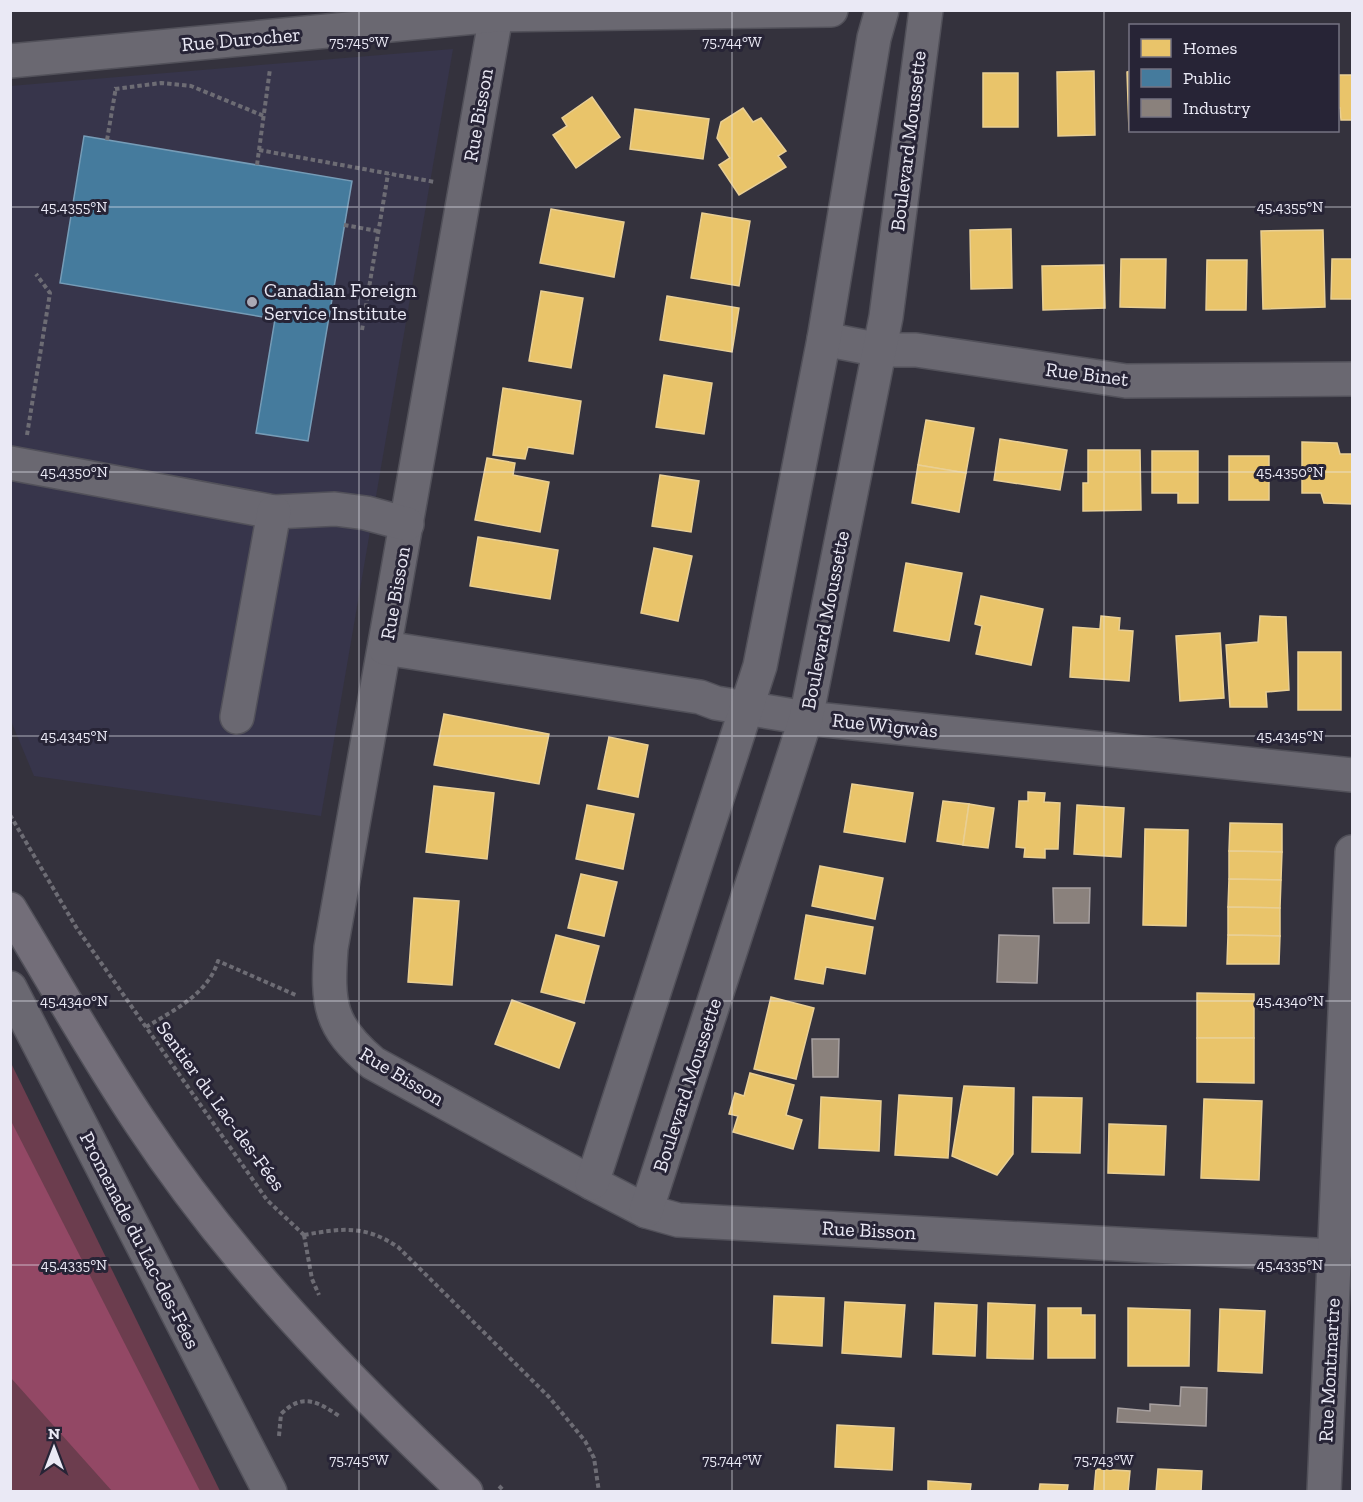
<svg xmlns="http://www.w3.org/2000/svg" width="1363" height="1502" font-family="'Zilla Slab',serif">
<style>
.built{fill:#37354b}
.green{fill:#6c3d4e}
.forest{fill:#934865}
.homes{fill:#e9c46a;stroke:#e9cf94;stroke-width:1.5}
.public{fill:#457b9d;stroke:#769cb7;stroke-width:1.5}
.industry{fill:#8a817c;stroke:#a7a0a0;stroke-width:1.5}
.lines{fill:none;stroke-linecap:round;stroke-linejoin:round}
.minor-casing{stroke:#52515a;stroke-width:36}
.highway-casing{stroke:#52515a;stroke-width:36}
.path{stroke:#6d6c74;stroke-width:4;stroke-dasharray:4.5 3;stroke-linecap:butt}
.minor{stroke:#6a6871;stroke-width:33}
.highway{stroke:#736e79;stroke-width:33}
.ticks{fill:none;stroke:#eae9f5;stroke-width:1.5;stroke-opacity:0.45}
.poi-dot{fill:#aaa9b5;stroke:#272436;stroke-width:2}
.labels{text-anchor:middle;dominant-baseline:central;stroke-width:6;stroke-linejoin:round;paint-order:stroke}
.street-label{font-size:20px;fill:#eae9f5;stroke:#272436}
.poi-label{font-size:20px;fill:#eae9f5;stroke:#272436;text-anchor:start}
.ticks-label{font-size:15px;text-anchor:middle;fill:#eae9f5;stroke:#272436;stroke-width:6;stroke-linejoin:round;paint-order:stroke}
</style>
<rect width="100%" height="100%" fill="#34323d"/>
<!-- built -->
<path class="built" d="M453,49L321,816L34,776L11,721L10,86Z"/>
<!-- green -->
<path class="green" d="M11,1063L220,1491H11Z"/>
<!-- forest -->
<path class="forest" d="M11,1121L200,1491H112L11,1378Z"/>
<!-- homes -->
<g class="homes">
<path d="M1094,71L1095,135L1058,136L1057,72Z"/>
<path d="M1130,71V130H1129L1127,72Z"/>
<rect x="983" y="73" width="35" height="54"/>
<path d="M1338,75H1352V120H1341L1340,108H1338Z"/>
<path d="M592,97L620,137L576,168L553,135L567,126L562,118Z"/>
<path d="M743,108L753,122L761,118L786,151L778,156L786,167L739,195L719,165L730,158L717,138L721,122Z"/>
<path d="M635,109L709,119L703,159L630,149Z"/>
<path d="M551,209L624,222L614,277L540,263Z"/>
<path d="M702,213L750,221L739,286L691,278Z"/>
<path d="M1011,229L1012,288L971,289L970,230Z"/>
<path d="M1323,230L1325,307L1263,309L1261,231Z"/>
<path d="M1121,259H1166L1165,308L1120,307Z"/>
<path d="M1332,259H1352V299H1331Z"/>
<path d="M1207,260H1247L1246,310H1206Z"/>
<path d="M1104,265L1105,308L1043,310L1042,266Z"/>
<path d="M541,291L583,298L571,368L529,361Z"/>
<path d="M667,296L739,308L732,352L660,340Z"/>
<path d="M664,375L712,383L704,434L656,427Z"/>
<path d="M503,388L581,401L573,454L528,447L525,459L493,455Z"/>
<path d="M926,420L974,428L966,473L918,465Z"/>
<path d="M1000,439L1067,450L1060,490L994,480Z"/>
<path d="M1302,442L1337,443L1340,454H1352V504L1324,503L1321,493H1302Z"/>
<path d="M1088,450H1140L1141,510L1083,511V483H1088Z"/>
<path d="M1152,451H1198V503H1178V493H1152Z"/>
<rect x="1229" y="456" width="40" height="44"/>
<path d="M487,458L515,463L513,475L549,482L540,532L475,520Z"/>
<path d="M918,465L966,473L959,512L912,503Z"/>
<path d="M660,475L699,481L691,532L652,526Z"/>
<path d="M478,537L558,550L550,599L470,586Z"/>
<path d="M654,548L692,556L678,621L641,613Z"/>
<path d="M906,563L962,573L949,641L894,631Z"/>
<path d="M981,596L1043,609L1031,665L976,654L982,626L975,624Z"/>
<path d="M1101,616L1120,618L1119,630L1133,631L1129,681L1070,677L1073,627L1100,629Z"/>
<path d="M1260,616L1286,617L1289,690L1266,692L1267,707H1230L1226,645L1258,642Z"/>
<path d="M1220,633L1224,698L1180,701L1176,636Z"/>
<rect x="1298" y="652" width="43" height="58"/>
<path d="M444,714L549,734L539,784L434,765Z"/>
<path d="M609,737L648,745L638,797L598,789Z"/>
<path d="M852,784L913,793L905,842L844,832Z"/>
<path d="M434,786L494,793L487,859L426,852Z"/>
<path d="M1028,792L1045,793L1044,802L1060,803L1058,849H1045V858L1024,857L1025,848L1016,847L1019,801H1028Z"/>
<path d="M943,801L969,804L963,845L937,841Z"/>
<path d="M969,804L994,808L988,848L963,845Z"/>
<path d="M587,805L634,814L623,869L576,859Z"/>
<path d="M1077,805L1124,808L1121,857L1074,854Z"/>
<path d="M1230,823L1282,824V852L1229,851Z"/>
<path d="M1145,829L1188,830L1186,926L1143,925Z"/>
<path d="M1229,851L1282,852L1281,880L1229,879Z"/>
<path d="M820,866L883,878L875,919L812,906Z"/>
<path d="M581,874L617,882L604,936L568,928Z"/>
<path d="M1229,879L1281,880L1280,908L1228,907Z"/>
<path d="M414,898L459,901L452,985L408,982Z"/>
<path d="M1228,907L1280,908V936L1228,935Z"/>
<path d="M806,915L873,927L865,974L826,967L823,984L795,979Z"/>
<path d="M556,935L599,946L584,1003L541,992Z"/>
<path d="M1228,935L1280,936L1279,964H1227Z"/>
<path d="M1197,993L1254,994V1038H1197Z"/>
<path d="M771,997L814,1008L796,1079L754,1069Z"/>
<path d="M512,1000L575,1023L559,1068L495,1044Z"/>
<path d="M1197,1038H1254V1083L1197,1082Z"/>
<path d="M750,1073L794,1085L786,1115L802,1120L793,1149L733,1132L738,1116L729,1114L735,1093L744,1096Z"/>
<path d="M964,1086L1014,1088L1013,1154L997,1175L952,1156Z"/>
<path d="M899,1095L952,1098L948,1158L895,1155Z"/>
<path d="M821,1097L881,1101L879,1151L819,1148Z"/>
<path d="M1033,1097L1082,1098L1080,1153L1032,1152Z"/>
<path d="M1204,1099L1262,1101L1259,1180L1201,1178Z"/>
<path d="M1109,1124L1166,1126L1164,1175L1108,1173Z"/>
<path d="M774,1296L824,1298L822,1346L772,1343Z"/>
<path d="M845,1302L905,1305L901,1357L842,1353Z"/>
<path d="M935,1303L977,1305L975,1356L933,1354Z"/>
<path d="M988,1303L1035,1305L1033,1359L987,1358Z"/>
<path d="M1048,1308H1081V1315H1095V1358H1048Z"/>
<path d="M1128,1308L1190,1310L1189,1366H1128Z"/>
<path d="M1220,1309L1265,1311L1262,1373L1218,1371Z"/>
<path d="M837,1425L894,1428L892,1470L835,1467Z"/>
<path d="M1096,1469L1130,1471L1128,1492H1094Z"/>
<path d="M1158,1469L1202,1471L1201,1492H1156Z"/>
<path d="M928,1481L971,1484L970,1492H928Z"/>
<path d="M1040,1484L1068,1485L1067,1492H1039Z"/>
</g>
<!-- public -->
<path class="public" d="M84,136L352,181L308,441L256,433L275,319L60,283Z"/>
<!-- industry -->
<g class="industry">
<path d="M1053,888H1090L1089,923H1054Z"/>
<path d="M999,935L1039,936L1037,983L997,982Z"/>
<path d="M812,1039H839L838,1077H813Z"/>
<path d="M1181,1387L1207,1388L1206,1426L1117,1422L1118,1408L1150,1411V1404L1180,1406Z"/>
</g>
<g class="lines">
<!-- minor casing -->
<g class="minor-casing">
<g id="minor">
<path d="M497,10L331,948C327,1004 329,1026 373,1063L592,1183L646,1211L678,1220L1334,1256"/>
<path d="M10,61L496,15L831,10"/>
<path d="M824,339L880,350H916L1126,381L1352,379"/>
<path d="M10,463L274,512L335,509L366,513L407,524"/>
<path d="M385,648L700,697L716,703L806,718L1352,775"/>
<path d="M237,717L274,512"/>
<path d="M10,988L270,1492"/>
<path d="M592,1183L760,666L824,339L874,38L882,10"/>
<path d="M646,1211L806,718L886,317L926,10"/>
<path d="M1324,1492L1352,852"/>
</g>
</g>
<!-- highway casing -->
<g class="highway-casing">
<path id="highway" d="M10,909C53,980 94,1053 140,1122C231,1260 346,1379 466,1492"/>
</g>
<!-- path -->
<g class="path">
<path d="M115,89L161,83L191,86L264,116"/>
<path d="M107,140L116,87"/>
<path d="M259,150L435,182"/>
<path d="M257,165L270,69"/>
<path d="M344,225L378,231"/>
<path d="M369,287L413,295"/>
<path d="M362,330L388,174"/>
<path d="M27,435L50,293L36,274"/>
<path d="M10,815L76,927L267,1200L304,1235"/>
<path d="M146,1027C174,1010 208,994 218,961L298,996"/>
<path d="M304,1235C342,1228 365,1225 398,1247L549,1397L585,1441L594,1458L599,1492"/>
<path d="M304,1235L312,1279L319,1295"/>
<path d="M279,1436L281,1414C302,1393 317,1401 339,1416"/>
<path d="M499,1486L505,1492"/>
</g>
<!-- minor -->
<use href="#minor" class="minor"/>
<!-- highway -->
<use href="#highway" class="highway"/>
</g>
<!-- ticks -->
<path class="ticks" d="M359,10V1492M732,10V1492M1104,10V1492M10,207H1352M10,472H1352M10,736H1352M10,1001H1352M10,1265H1352"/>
<!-- markers -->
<circle class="poi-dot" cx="252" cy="302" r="6"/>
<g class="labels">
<!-- street labels -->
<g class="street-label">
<text transform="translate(241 39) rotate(-5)">Rue Durocher</text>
<text transform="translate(478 115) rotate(-80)">Rue Bisson</text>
<text transform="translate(908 141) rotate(-83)">Boulevard Moussette</text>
<text transform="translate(1087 374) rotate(7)">Rue Binet</text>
<text transform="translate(395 593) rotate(-80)">Rue Bisson</text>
<text transform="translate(825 620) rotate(-79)">Boulevard Moussette</text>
<text transform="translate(885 725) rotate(6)">Rue Wìgwàs</text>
<text transform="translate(402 1076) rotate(31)">Rue Bisson</text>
<text transform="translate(687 1085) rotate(-72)">Boulevard Moussette</text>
<text transform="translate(221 1106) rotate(54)">Sentier du Lac-des-Fées</text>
<text transform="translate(869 1230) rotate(3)">Rue Bisson</text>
<text transform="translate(140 1240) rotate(63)">Promenade du Lac-des-Fées</text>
<text transform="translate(1329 1370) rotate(-87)">Rue Montmartre</text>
</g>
<!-- poi labels -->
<g class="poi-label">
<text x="264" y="290">Canadian Foreign<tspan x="264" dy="23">Service Institute</tspan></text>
</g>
</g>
<g class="ticks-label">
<text x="359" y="47">75.745°W</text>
<text x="732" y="47">75.744°W</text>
<text x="74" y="212">45.4355°N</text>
<text x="1290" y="212">45.4355°N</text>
<text x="74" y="477">45.4350°N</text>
<text x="1290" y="477">45.4350°N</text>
<text x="74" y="741">45.4345°N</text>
<text x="1290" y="741">45.4345°N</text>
<text x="74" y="1006">45.4340°N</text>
<text x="1290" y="1006">45.4340°N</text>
<text x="74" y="1270">45.4335°N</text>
<text x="1290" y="1270">45.4335°N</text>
<text x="359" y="1465">75.745°W</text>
<text x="732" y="1465">75.744°W</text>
<text x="1104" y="1465">75.743°W</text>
</g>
<!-- border -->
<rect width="1363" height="1502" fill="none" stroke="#eae9f5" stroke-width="24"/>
<!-- legend -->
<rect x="1129" y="24" width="210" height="108" fill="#272436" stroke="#757382" stroke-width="1.5"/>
<rect x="1141" y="39" width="30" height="18" fill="#e9c46a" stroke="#757382" stroke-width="1.5"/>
<text x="1183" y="54" font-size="18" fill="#eae9f5">Homes</text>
<rect x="1141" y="69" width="30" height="18" fill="#457b9d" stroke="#757382" stroke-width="1.5"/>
<text x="1183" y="84" font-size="18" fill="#eae9f5">Public</text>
<rect x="1141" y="99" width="30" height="18" fill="#8a817c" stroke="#757382" stroke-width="1.5"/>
<text x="1183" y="114" font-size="18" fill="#eae9f5">Industry</text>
<!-- north arrow -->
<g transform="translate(54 1448)" stroke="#272436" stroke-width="4.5" paint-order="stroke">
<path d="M0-4.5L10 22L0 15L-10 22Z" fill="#eae9f5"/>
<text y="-9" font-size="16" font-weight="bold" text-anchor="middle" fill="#eae9f5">N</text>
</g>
</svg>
